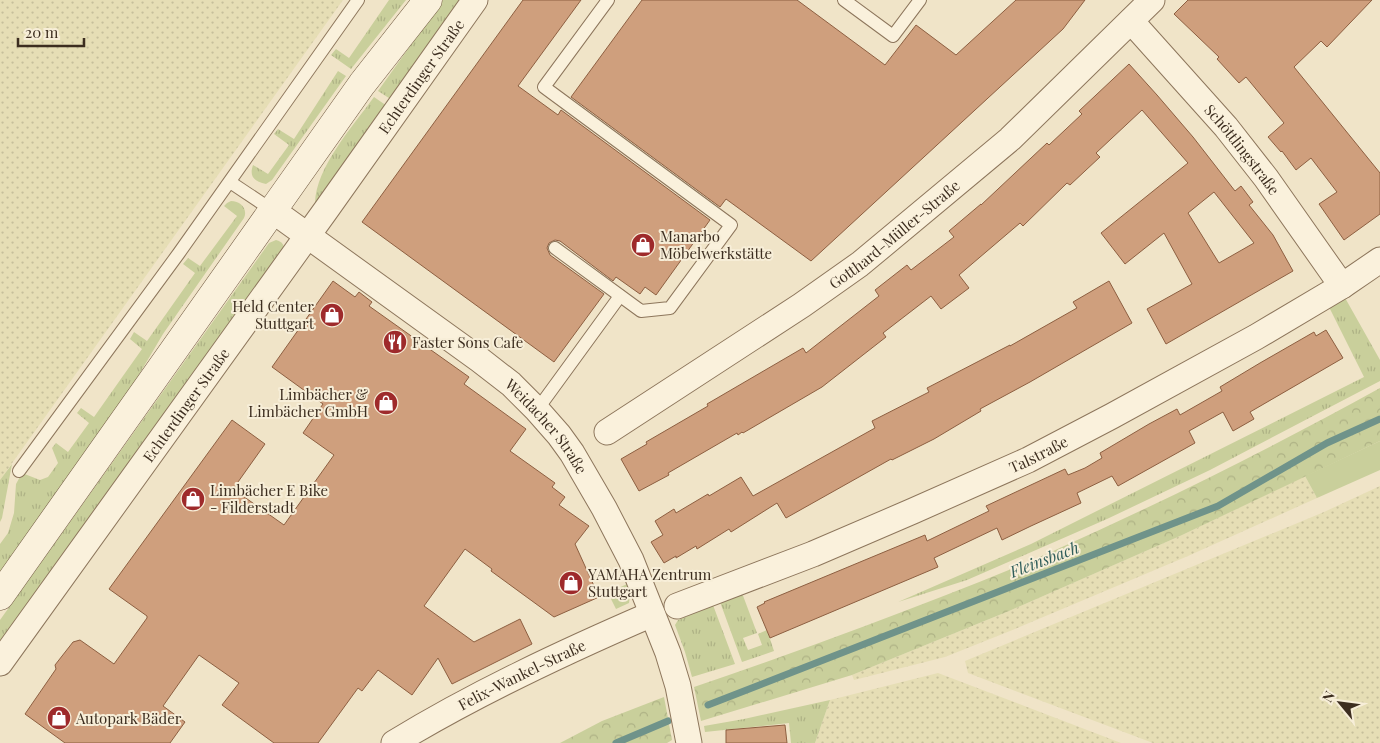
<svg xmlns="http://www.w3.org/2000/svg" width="1380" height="743" font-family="'Playfair Display',serif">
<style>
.farmland{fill:url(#farmland-dots)}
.grass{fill:url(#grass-tufts)}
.forest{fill:url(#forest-crowns)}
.green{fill:#c9cf9b}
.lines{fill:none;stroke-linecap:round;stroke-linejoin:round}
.stream{stroke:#6f938a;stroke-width:7}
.building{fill:#cf9f7d;stroke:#8d5f41;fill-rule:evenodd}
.service-casing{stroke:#8d765c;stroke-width:14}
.minor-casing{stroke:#8d765c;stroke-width:27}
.secondary-casing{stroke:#6f573f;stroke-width:29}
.service{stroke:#faf1dc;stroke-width:12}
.minor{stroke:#faf1dc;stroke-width:25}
.secondary{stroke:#faf1dc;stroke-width:28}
.labels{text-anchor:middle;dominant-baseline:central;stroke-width:4;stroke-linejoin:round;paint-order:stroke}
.street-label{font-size:15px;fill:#3d2e20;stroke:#f7eed8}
.poi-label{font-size:15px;fill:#3d2e20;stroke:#f7eed8;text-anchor:start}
.water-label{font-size:16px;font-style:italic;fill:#2f5d5a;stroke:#f7eed8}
</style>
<defs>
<pattern id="farmland-dots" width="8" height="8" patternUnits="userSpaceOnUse" patternTransform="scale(1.25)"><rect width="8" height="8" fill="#e6deb5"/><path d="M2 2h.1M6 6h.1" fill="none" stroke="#c6bf9b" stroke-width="1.8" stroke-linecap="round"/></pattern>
<pattern id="grass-tufts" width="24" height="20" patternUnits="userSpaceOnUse" patternTransform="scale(1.25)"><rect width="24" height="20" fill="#c9cf9b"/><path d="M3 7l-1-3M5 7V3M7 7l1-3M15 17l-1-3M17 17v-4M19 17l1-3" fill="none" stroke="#aeb285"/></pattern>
<pattern id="forest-crowns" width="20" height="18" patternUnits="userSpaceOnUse" patternTransform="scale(1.25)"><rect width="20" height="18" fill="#c9cf9b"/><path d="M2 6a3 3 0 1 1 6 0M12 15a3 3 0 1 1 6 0" fill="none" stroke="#aeb285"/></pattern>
</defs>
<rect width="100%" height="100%" fill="#f0e4c8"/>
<!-- farmland -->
<g class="farmland">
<path d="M0,0H343L0,480Z"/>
<path d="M1305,476L1317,498L1188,556L1015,629L945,657L854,680L852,675L1009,611L1180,536Z"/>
<path d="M1380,486V743H1153L968,673L965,661L1324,512Z"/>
<path d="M938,673L1121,743H815L830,700Z"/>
</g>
<!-- grass -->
<g class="grass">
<path d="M389,0H406L351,69L331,55L336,49L349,58Z"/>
<path d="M443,0H463L392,100L378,91Z"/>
<path d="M338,71L346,76L272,180L266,184C254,181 249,177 253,165L268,174L289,145L274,134L278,129L294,139Z"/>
<path d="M374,97L387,106L317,205L315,203C316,167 353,126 374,97Z"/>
<path d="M231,201C241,201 248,209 244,218L163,334L124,400L0,572V544L8,533L14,513L16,484L22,473L40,480L48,477L58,463L52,448L56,443L68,452L89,423L77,413L81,408L94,417L142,349L130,339L134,332L147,341L195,273L183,264L188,258L200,266L237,216L224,206L227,203Z"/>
<path d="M276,240C283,242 284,245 285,252L0,649V620L269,243Z"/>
<path d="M1344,296L1380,360V381L1210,470L1107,519L967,580L898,602L1031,544L1364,377L1328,305Z"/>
<path d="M12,464L2,518L0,522V480Z"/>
<path d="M627,584C630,591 630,596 629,603L616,609L608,593Z"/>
<path d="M742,593L757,633L743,638L748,650L762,645L758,634L767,630L774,651L742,662L720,602Z"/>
<path d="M713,605L735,664L692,677L685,652L675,625L678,620Z"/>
<path d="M830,700L815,743H791L789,723L705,732L704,726L744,719Z"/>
</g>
<!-- forest -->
<g class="forest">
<path d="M1380,388V441L1180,536L1009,611L852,675L701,721L694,687C751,668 808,647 865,626C927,602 990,579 1051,552C1163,502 1273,447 1380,388Z"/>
<path d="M664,697L672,740L667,743H560L602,721Z"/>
</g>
<!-- green -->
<path class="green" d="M1380,441V470L1317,498L1305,476Z"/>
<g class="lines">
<!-- stream -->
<g class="stream">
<path d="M708,705L1218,506L1327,443L1380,419"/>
<path d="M616,743L668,721"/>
</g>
</g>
<!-- building -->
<g class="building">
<path d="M523,0H581L518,86L558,115L561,110L710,220L656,295L645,287L640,294L616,277L613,281L560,241L555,240L549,243L547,248L550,255L604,294L554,362L362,222Z"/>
<path d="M642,0H797L885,65L916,25L956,55L1016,0H1085L1063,29L811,261L726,199L720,207L571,97Z"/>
<path d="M1188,0H1372L1327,47L1321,41L1294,67L1380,173V214L1344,240L1319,204L1337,192L1311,158L1296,170L1282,151L1281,152L1268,137L1284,123L1246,77L1239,83L1217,59L1219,57L1174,14Z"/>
<path d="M1129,64L1157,95L1193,137L1235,191L1241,186L1253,202L1249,205L1273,235L1293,271L1166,344L1147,309L1192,284L1164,233L1125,264L1101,233L1188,163L1142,110L1096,153L1100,157L1070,185L1067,183L1023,226L1020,223L959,275L969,288L941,309L931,296L883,333L886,337L822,387L743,433L742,432L738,435L737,433L668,473L669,475L639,491L621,459L647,444L646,442L708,406L707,404L803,348L806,353L879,296L875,290L907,265L911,270L954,237L949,231L981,204V205L1047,143L1049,145L1082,114L1079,111ZM1214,192L1254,243L1219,263L1188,213Z"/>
<path d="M333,281L355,297L359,292L372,302L369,306L469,377L464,384L526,429L510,451L555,483L552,487L565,497L559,505L589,526L575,544L599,597L554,617L491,571L492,569L465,549L424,606L474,642L520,619L532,644L452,684L438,658L412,695L378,670L362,691L358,688L318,743H274L222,705L239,683L199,655L163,706L185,722L170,743H65L25,714L56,669L55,665L73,642L80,640L114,664L147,618V616L109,589L232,420L265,444L233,489L284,525L334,455L303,433L323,404L272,367Z"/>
<path d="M1109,281L1132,323L1030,382L980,409L981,411L934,439L892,460L891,459L786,518L777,503L731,532L729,529L697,549L696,546L676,558V556L664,563L651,542L663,535L655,521L674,509L676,513L708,494L709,496L741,477L753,496L875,428L872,421L929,392L927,388L1010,345V346L1077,308L1073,302Z"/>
<path d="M1326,330L1343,358L1250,412L1254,419L1233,431L1223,412L1189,431L1195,443L1118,486L1112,476L1077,493L1081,503L1031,526L1002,540L997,528L934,558L938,567L770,638L757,607L765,603L764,602L925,535L927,541L989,511L986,506L1065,469L1068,475L1085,468L1102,458L1100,453L1149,424L1177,409L1180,415L1222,391L1220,387L1260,363L1314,332L1316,336Z"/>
<path d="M785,725L787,743H726V730Z"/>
</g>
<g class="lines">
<!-- service casing -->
<g class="service-casing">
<g id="service">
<path d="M844,0L893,36L920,0"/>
<path d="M230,182L272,210"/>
<path d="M555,248L641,311L670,308L731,225L544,87L608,0"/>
<path d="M537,410L620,296"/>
<path d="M19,471L179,253L358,0"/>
</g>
</g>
<!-- minor casing -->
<g class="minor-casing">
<g id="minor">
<path id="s1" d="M1131,21L1226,127L1266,178L1342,286"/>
<path id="s2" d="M272,210L480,360L511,384L537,410L559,435L572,453L604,508L631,560L668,653L678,686L689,743"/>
<path id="s3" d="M607,432L802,305L860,264L1010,139L1152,0"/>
<path id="s4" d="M677,606L813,554L913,511L1028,460L1112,416L1256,337L1342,286L1380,260"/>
<path id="s5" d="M0,663L326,210L475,0"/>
<path id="s6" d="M394,743C476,693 564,652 652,614"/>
</g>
</g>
<!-- secondary casing -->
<g class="secondary-casing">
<path id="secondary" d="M0,596L362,84L428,0"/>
</g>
<!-- service -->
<use href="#service" class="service"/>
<!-- minor -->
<use href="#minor" class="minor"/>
<!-- secondary -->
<use href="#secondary" class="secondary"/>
</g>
<!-- icons -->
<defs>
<g id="shop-disc" transform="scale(1.25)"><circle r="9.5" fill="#9e2a2b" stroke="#f7eed8"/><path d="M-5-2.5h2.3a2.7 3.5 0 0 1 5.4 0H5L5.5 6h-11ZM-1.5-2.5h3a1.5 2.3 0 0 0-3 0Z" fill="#fff"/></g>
<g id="restaurant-disc" transform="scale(1.25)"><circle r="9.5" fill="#9e2a2b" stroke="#f7eed8"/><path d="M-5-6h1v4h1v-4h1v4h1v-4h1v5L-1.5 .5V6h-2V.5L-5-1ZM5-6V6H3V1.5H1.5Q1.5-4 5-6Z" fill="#fff"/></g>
</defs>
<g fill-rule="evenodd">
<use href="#shop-disc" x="643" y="245"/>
<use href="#shop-disc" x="332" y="315"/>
<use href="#restaurant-disc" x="395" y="342"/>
<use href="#shop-disc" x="386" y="403"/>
<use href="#shop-disc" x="193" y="499"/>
<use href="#shop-disc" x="571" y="583"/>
<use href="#shop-disc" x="59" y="718"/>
</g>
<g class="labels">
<!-- street labels -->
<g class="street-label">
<text stroke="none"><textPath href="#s5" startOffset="722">Echterdinger Straße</textPath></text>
<text stroke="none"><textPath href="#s1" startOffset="170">Schöttlingstraße</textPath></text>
<text stroke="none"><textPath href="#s3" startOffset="349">Gotthard-Müller-Straße</textPath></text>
<text stroke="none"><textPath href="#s5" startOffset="318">Echterdinger Straße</textPath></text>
<text stroke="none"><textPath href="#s2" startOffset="351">Weidacher Straße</textPath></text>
<text stroke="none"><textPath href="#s4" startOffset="392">Talstraße</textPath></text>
<text stroke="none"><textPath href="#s6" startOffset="145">Felix-Wankel-Straße</textPath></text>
</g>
<!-- poi labels -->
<g class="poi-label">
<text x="660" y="236">Manarbo<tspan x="660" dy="17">Möbelwerkstätte</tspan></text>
<text x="314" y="306" text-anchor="end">Held Center<tspan x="314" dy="17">Stuttgart</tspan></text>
<text x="412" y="342">Faster Sons Cafe</text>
<text x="368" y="394" text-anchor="end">Limbächer &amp;<tspan x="368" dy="17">Limbächer GmbH</tspan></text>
<text x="210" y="490">Limbächer E Bike<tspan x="210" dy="17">- Filderstadt</tspan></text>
<text x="588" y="574">YAMAHA Zentrum<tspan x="588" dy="17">Stuttgart</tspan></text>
<text x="76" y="718">Autopark Bäder</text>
</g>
<!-- water labels -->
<g class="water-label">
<text transform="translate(1044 559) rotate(-21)">Fleinsbach</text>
</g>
</g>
<!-- north arrow -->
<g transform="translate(1340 703) rotate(299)" stroke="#f7eed8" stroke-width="4" paint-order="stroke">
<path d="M0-4L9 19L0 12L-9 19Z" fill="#3d2e20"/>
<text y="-8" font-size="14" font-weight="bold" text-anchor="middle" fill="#3d2e20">N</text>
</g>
<!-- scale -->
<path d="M18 38v8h66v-8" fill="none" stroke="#3d2e20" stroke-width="2.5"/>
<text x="25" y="38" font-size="15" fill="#3d2e20" stroke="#f7eed8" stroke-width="4" paint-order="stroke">20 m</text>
</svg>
